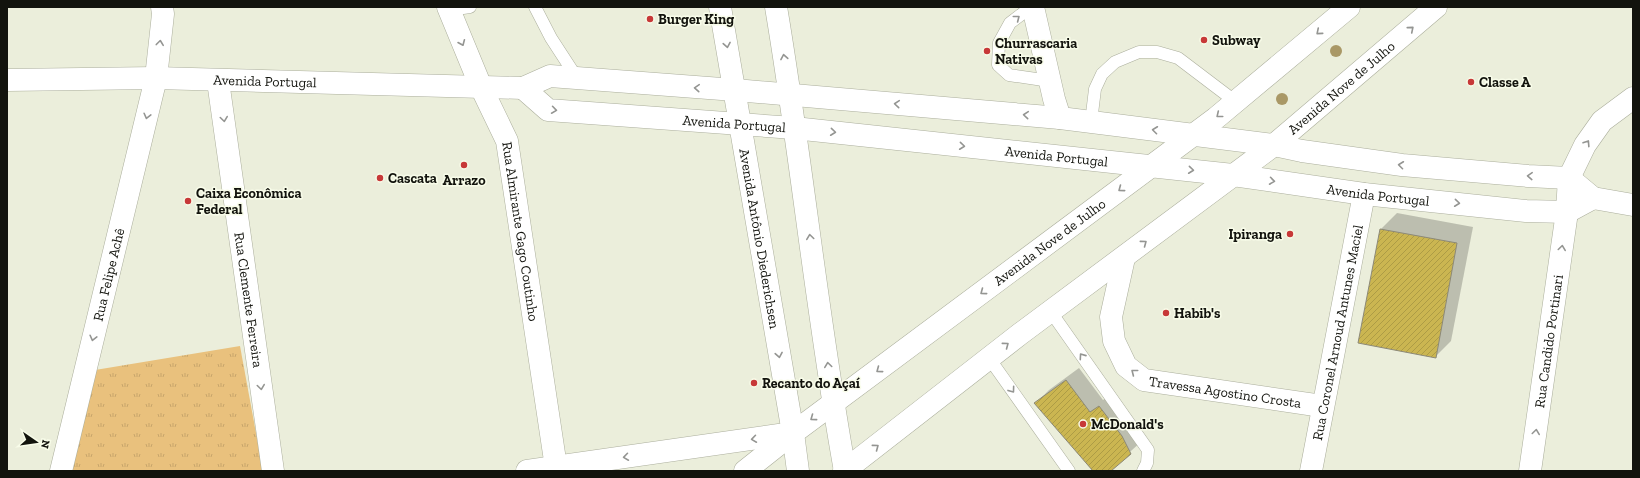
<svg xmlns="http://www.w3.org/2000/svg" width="1640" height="478" font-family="'Zilla Slab',serif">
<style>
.grass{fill:url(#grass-tufts)}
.shadow{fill:#0003}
.building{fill:url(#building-hatch);stroke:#8c8978}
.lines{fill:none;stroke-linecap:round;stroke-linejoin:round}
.lane-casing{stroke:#abae9c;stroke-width:13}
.street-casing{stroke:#abae9c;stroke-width:23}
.secondary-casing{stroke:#abae9c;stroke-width:23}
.lane{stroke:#fff;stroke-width:12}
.street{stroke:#fff;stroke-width:22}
.secondary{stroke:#fff;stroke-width:22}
.tree{fill:#a99866}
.oneway{stroke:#949592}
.poi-dot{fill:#c73838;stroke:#f8fce9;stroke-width:1.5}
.labels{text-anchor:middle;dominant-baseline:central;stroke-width:3;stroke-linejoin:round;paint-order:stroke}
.poi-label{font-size:14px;font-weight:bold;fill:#12130d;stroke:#f8fce9;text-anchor:start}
.street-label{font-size:14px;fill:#12130d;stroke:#f8fce9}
</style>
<defs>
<pattern id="grass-tufts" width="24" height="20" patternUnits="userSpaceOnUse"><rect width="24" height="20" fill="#e9c17d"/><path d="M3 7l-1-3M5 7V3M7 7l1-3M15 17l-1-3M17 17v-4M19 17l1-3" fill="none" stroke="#c7a56b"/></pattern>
<pattern id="building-hatch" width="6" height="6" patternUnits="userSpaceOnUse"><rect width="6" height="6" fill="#cbb651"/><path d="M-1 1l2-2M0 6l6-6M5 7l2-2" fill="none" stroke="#ad9c45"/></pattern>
</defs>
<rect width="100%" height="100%" fill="#ebeedb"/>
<!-- grass -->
<path class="grass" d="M240,346L263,471H66L89,371Z"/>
<!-- shadow -->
<g class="shadow">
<path d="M1397,213L1473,227L1451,341L1435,357L1359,342L1381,229Z"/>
<path d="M1079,368L1103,400L1112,394L1143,440L1109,471H1097L1036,403L1049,390Z"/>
</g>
<!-- building -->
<g class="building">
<path d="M1380,229L1457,243L1436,358L1358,343Z"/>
<path d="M1066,380L1090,412L1099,406L1122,436L1131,454L1111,471H1093L1034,403Z"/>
</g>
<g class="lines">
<!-- lane casing -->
<g class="lane-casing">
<g id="lane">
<path d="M535,7L551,38L577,78"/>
<path d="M1031,7L1010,23L999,43L998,65L1009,75L1050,81"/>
<path d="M449,10L470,7"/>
<path d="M1091,122L1095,89L1102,74L1115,62L1139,52H1157L1178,58L1236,102"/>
<path d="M1051,312L1148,450L1147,463L1143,471"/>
<path d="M989,358L1069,471"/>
</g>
</g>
<!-- street casing -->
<g class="street-casing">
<g id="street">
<path id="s1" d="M448,7L481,87L507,141L556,467"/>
<path d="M1033,7L1054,99L1060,118"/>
<path id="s2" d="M218,81L273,471"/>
<path id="s3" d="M1124,258L1111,317L1114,341L1126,366L1144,380L1322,406"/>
<path id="s4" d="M61,471L156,78L163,14L162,7"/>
<path d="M527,471L793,433"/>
<path id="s5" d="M1311,471L1364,194"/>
<path id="s6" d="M1530,471L1567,212L1569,178L1585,145L1602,121L1633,98"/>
</g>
</g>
<!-- secondary casing -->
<g class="secondary-casing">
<g id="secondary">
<path id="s7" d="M720,7L793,433L798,471"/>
<path d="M776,7C802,161 817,317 845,471"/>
<path id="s8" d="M7,80L156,78L523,88L550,76L735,90L1060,118L1274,145L1302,151L1402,165L1528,176L1569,178L1593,198L1633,205"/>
<path id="s9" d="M523,88L548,110L794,128L1233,175L1364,194L1526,211L1567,212L1593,198"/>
<path id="s10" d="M745,471L793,433L1216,118L1349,7"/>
<path id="s11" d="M844,471L1020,334L1274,145L1436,7"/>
</g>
</g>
<!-- lane -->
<use href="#lane" class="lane"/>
<!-- street -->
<use href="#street" class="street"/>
<!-- secondary -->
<use href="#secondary" class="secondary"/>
</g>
<!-- trees -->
<g class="tree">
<circle cx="1336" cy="51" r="6"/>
<circle cx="1282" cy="99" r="6"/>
</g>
<!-- one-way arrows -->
<defs><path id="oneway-chevron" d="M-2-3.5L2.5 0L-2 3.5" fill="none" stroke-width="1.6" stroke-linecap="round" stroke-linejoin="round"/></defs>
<g class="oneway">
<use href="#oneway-chevron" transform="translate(1017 18) rotate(-38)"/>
<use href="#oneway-chevron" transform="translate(1411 29) rotate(-40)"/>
<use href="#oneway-chevron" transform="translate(1319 32) rotate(140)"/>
<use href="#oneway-chevron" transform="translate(160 43) rotate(-83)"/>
<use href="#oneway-chevron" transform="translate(462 43) rotate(67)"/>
<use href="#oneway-chevron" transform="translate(727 45) rotate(80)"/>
<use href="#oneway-chevron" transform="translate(784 57) rotate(-100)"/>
<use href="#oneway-chevron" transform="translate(697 88) rotate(-176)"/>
<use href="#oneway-chevron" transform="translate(897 104) rotate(-175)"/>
<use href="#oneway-chevron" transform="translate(554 110) rotate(8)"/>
<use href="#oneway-chevron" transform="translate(1026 115) rotate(-175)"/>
<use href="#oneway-chevron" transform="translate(1219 115) rotate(141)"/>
<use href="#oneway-chevron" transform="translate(147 116) rotate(104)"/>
<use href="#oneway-chevron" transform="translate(224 119) rotate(82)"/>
<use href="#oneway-chevron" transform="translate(1155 130) rotate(-173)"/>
<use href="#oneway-chevron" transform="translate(833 132) rotate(6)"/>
<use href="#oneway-chevron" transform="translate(1587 143) rotate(-57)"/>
<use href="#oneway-chevron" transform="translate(962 146) rotate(6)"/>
<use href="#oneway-chevron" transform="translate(1401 165) rotate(-173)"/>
<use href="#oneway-chevron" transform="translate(1191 170) rotate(6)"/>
<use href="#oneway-chevron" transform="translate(1530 176) rotate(-177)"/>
<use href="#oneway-chevron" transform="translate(1272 181) rotate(8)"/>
<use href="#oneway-chevron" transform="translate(1121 189) rotate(143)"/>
<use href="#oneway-chevron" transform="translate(1457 203) rotate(6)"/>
<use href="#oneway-chevron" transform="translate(810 237) rotate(-98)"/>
<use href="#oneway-chevron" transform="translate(1144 243) rotate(-37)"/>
<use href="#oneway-chevron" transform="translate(1562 248) rotate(-82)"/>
<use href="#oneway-chevron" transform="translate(983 292) rotate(143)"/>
<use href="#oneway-chevron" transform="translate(93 338) rotate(104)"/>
<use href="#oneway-chevron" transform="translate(1006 345) rotate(-37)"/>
<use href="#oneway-chevron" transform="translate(779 355) rotate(80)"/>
<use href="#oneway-chevron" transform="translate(1082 356) rotate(-125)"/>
<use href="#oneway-chevron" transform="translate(828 365) rotate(-98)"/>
<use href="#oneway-chevron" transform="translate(879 370) rotate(143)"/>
<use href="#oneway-chevron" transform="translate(1134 372) rotate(-142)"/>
<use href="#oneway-chevron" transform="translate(261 387) rotate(82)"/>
<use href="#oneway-chevron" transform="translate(1012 390) rotate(54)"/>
<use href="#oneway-chevron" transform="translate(813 418) rotate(144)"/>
<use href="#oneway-chevron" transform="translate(1536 432) rotate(-82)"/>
<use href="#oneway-chevron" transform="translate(754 439) rotate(172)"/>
<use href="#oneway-chevron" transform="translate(876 447) rotate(-37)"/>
<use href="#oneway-chevron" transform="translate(626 457) rotate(172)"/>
</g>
<!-- markers -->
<g class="poi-dot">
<circle cx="650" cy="19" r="4"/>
<circle cx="1204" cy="40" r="4"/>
<circle cx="987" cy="51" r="4"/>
<circle cx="1471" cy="82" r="4"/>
<circle cx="464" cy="165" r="4"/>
<circle cx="380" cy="178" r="4"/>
<circle cx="188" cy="201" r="4"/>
<circle cx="1290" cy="234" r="4"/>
<circle cx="1166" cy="313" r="4"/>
<circle cx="754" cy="383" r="4"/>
<circle cx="1083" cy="424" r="4"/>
</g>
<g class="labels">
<!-- poi labels -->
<g class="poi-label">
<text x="658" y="19">Burger King</text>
<text x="1212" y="40">Subway</text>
<text x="995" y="43">Churrascaria<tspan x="995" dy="16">Nativas</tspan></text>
<text x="1479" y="82">Classe A</text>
<text x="388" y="178">Cascata</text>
<text x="464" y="180" text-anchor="middle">Arrazo</text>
<text x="196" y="193">Caixa Econômica<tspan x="196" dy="16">Federal</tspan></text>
<text x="1282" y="234" text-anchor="end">Ipiranga</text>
<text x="1174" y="313">Habib's</text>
<text x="762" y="383">Recanto do Açaí</text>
<text x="1091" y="424">McDonald's</text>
</g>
<!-- street labels -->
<g class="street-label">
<text stroke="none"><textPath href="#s8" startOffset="258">Avenida Portugal</textPath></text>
<text stroke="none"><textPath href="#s11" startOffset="628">Avenida Nove de Julho</textPath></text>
<text stroke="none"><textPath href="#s9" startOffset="220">Avenida Portugal</textPath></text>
<text stroke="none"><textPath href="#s9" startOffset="544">Avenida Portugal</textPath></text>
<text stroke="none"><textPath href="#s9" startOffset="868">Avenida Portugal</textPath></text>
<text stroke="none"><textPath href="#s1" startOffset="238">Rua Almirante Gago Coutinho</textPath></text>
<text stroke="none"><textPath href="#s7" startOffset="235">Avenida Antônio Diederichsen</textPath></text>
<text stroke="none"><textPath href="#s10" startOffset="381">Avenida Nove de Julho</textPath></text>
<text stroke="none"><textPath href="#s4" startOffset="202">Rua Felipe Achê</textPath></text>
<text stroke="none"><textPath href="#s2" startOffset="221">Rua Clemente Ferreira</textPath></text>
<text stroke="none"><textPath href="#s5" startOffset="141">Rua Coronel Arnoud Antunes Maciel</textPath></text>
<text stroke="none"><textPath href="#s6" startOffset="131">Rua Candido Portinari</textPath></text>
<text stroke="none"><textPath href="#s3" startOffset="217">Travessa Agostino Crosta</textPath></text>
</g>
</g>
<!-- border -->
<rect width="1640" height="478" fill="none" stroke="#12130d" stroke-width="16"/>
<!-- north arrow -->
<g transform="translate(36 442) rotate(103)" stroke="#f8fce9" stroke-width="3" paint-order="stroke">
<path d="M0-3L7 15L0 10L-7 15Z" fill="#12130d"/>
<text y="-6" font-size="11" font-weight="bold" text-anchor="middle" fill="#12130d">N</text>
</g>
</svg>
